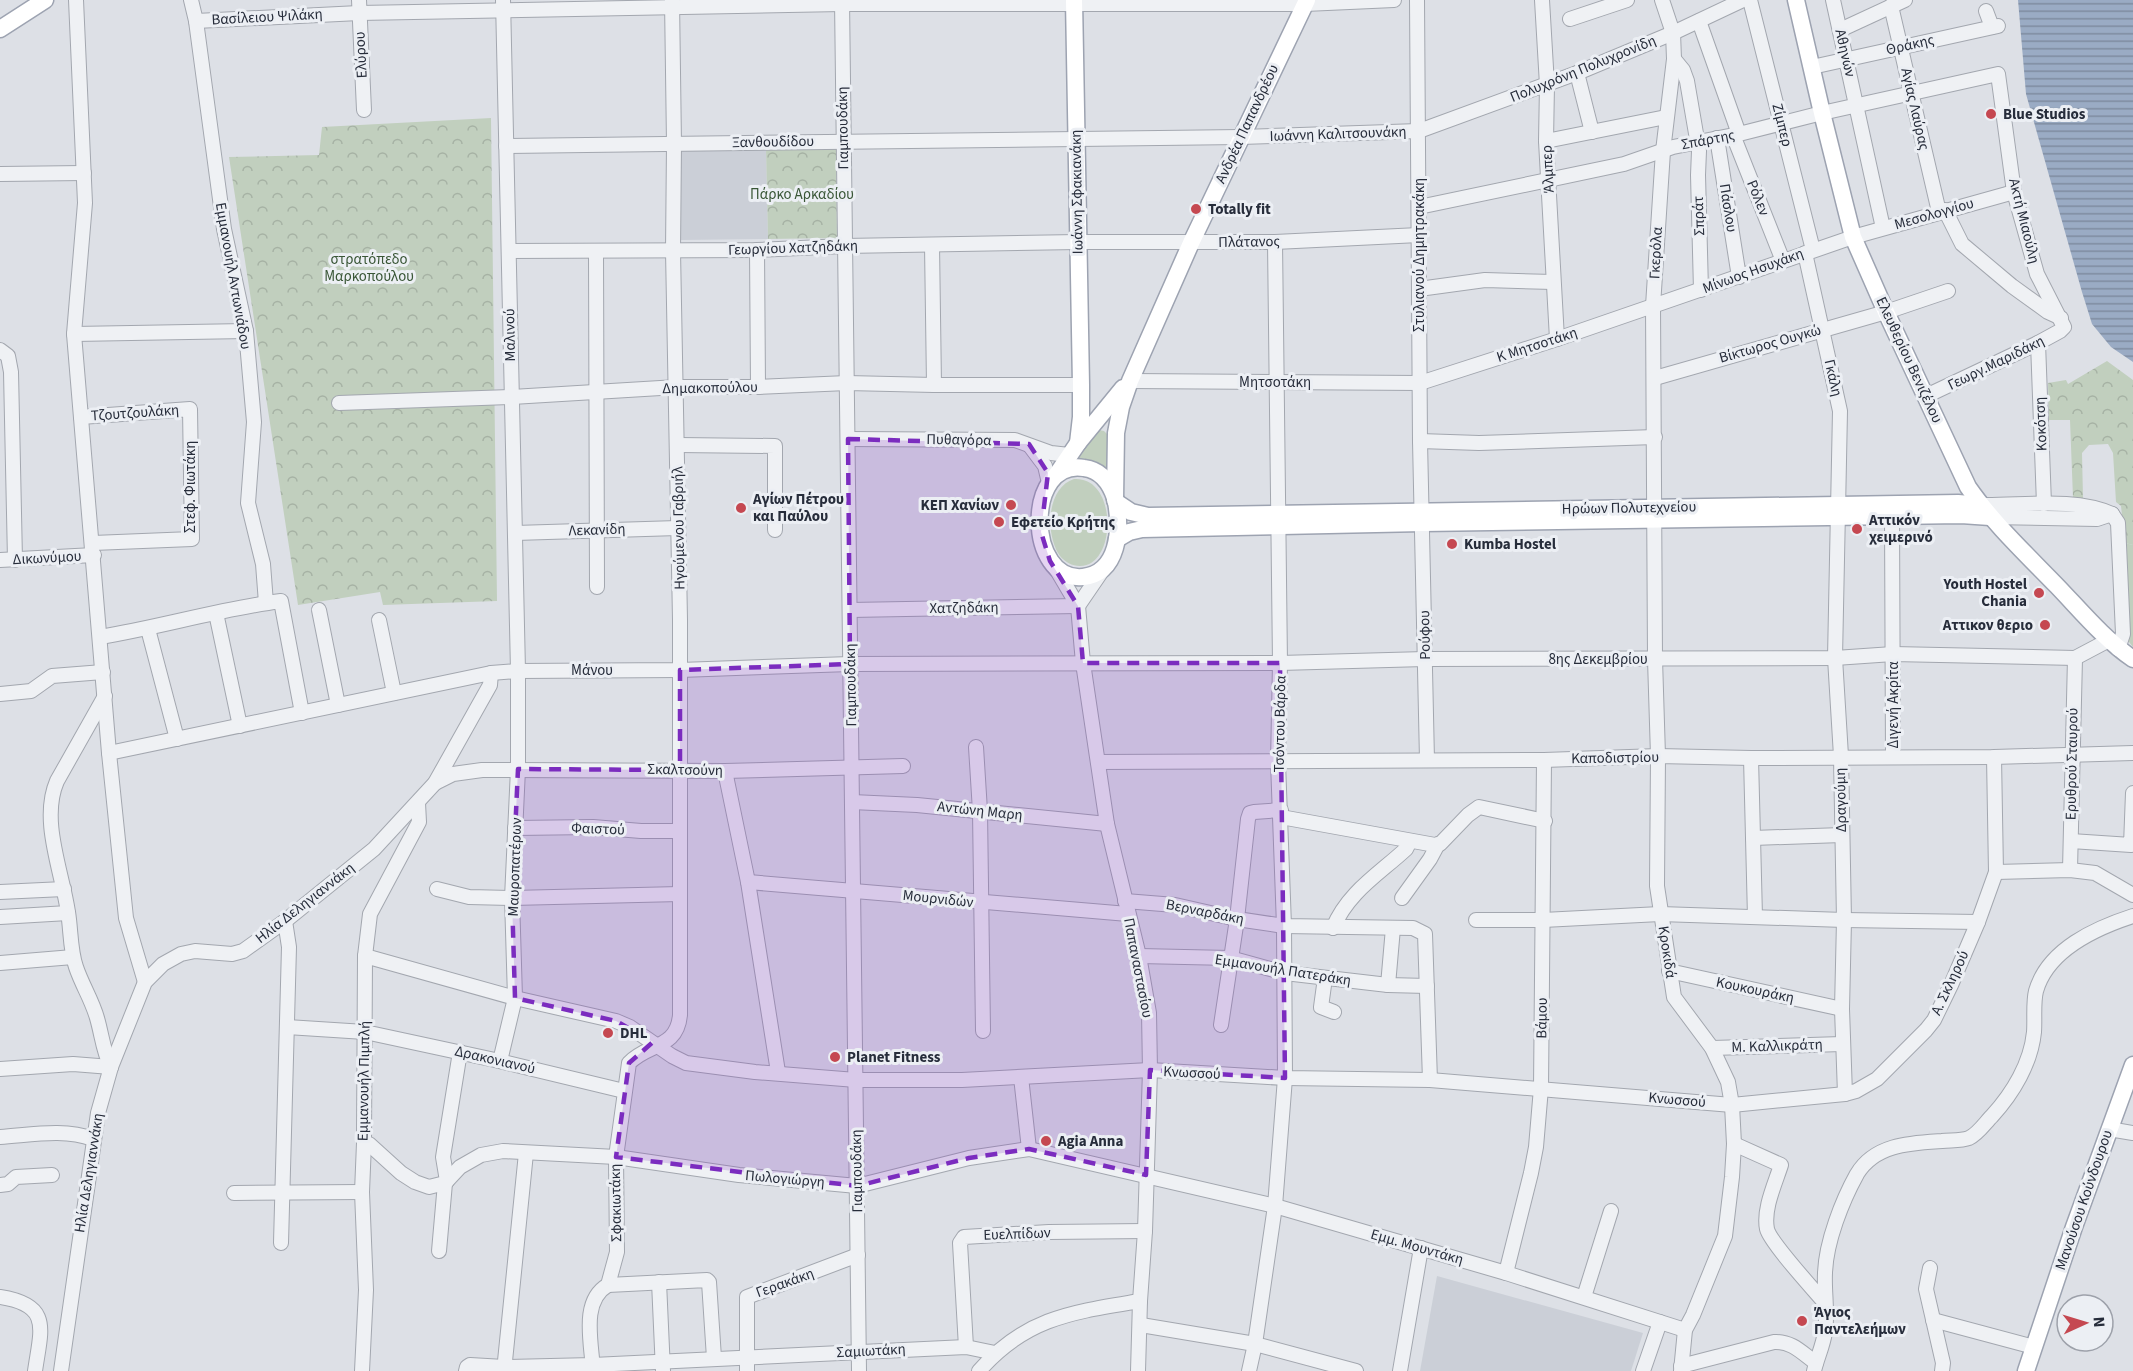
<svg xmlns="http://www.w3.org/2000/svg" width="2133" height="1371" font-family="'Source Sans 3',sans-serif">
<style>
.built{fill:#cbcfd7}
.grass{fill:#c1cfbe}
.forest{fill:url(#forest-crowns)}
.water{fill:url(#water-rules)}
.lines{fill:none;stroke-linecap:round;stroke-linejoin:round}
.minor-casing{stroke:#a3a7af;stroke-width:16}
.major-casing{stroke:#9da3b1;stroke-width:19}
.minor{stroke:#eff1f4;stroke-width:14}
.major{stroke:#fff;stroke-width:16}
.marked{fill:#7b2cbf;fill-opacity:0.2;stroke:#7b2cbf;stroke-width:4.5;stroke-dasharray:12 8;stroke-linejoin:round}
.poi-dot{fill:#c54851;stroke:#eceff4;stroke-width:2}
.labels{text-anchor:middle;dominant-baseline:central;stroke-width:6;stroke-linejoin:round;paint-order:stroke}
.street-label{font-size:15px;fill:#272d3b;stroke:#eceff4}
.poi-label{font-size:15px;font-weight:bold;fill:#272d3b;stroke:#eceff4;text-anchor:start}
.park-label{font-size:15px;fill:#395636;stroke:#eceff4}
</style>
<defs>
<pattern id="forest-crowns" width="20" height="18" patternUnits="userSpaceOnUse" patternTransform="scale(1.5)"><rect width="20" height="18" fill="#c1cfbe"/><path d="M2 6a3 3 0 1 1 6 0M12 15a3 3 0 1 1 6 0" fill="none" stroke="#a6b2a4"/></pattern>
<pattern id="water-rules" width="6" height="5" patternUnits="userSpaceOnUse" patternTransform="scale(1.5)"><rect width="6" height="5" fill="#9aabc4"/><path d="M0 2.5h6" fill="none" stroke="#7e8ca0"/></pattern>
</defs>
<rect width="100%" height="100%" fill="#dde0e6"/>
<!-- built -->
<g class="built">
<path d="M766,149L768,239L681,240L680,151Z"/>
<path d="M1437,1276L1643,1333L1631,1371H1420Z"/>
</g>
<!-- grass -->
<g class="grass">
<path d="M1099,430L1104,431L1108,435L1112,477L1071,461Z"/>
<path d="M1074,479C1118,476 1117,566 1080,566C1072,566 1065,562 1060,556C1045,535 1046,488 1074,479Z"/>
<path d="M2125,543L2133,545V647L2129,642Z"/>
</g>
<!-- forest -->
<g class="forest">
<path d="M491,118L497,601L383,605L380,592L298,605L229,157L319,155L322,127Z"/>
<path d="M836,148L837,238L768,239L766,149Z"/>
<path d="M2107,361L2133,380V545L2125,543L2121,506L2116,502L2113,453L2108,444L2089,445L2082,453L2083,498H2073L2070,420H2049L2048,383L2066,380L2068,384Z"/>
</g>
<!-- water -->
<path class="water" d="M2018,0H2133V362L2111,347L2092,324L2082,292L2026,94Z"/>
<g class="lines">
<!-- minor casing -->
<g class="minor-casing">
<g id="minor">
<path d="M76,0L85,203L74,334L109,753L126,918L145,982"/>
<path d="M191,0L196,21L224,229L246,331L254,422L248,503L263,564L266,603"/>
<path d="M359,0L364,110"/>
<path d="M842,0L859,1371"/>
<path d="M1417,0L1420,441L1427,760"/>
<path d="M1542,0L1547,85L1546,141L1557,339"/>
<path d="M1662,0L1673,33L1674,59L1663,151L1653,306L1655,659L1658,756L1657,886L1674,997L1712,1048L1728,1082L1732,1105L1734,1144L1732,1177L1725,1236L1693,1315L1685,1330L1681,1371"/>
<path d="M1750,0L1813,250"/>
<path d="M1833,0L1883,228"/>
<path d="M1891,6L1939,212"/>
<path d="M1986,11L1992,27"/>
<path d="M1570,19L1627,0"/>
<path d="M196,21L359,13L842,4H1305L1394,0"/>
<path d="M1699,21L1739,134"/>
<path d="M1840,30L1905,0"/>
<path d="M1674,59L1683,70L1687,81L1699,151L1698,175L1701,290"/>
<path d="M1812,67L1998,26"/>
<path d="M1577,73L1592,132"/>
<path d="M1733,135L1783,261"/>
<path d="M1717,138L1739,277"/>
<path d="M1546,141L1666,117"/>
<path d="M506,146L1241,137L1419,131L1577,73L1673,33L1743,0"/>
<path d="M0,174L84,173"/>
<path d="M1419,207L1624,164L1673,147L1739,134L1822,113L1998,74L2014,192L2037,274L2064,327L2060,331L2038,343L1926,396"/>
<path d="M1945,210L1962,244L2012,286L2048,312L2061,318"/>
<path d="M932,245L934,385"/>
<path d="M757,250L758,387"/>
<path d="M509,251L757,250L844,246L1078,242H1275L1419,235"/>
<path d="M596,252L597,587"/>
<path d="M1805,253L1840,411L1835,658L1841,756L1844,920L1842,1009L1845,1094"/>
<path d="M1419,289L1485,280L1553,282"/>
<path d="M74,334L246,331"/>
<path d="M2038,343L2044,504"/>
<path d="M0,350L8,356L11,372L15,560"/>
<path d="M1655,378L1886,312L1948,291"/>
<path d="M1130,381L1420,383L1557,339L1853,237L2014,192"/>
<path d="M339,403L512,397L677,387H758L847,383L934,385H1081"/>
<path d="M81,417L190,409L192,539L93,543"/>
<path d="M848,439L1015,440L1051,453L1069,455"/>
<path d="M1420,441L1479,443L1655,437"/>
<path d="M678,445L775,446V530"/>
<path d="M1030,446L1045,466L1049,483"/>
<path d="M1980,505C2022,506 2074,497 2112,514"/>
<path d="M2112,514L2118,523L2123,634L2118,649"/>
<path d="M1892,516L1893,757"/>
<path d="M1990,517L2097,519L2112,514"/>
<path d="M515,533L678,528"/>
<path d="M0,560L94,555"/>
<path d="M1055,567L1078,606L1083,663L1107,824L1139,956L1149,1013L1150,1070L1145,1231L1140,1301L1138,1371"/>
<path d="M1078,606L1104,568"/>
<path d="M319,610L338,705"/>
<path d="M850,610L1078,606"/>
<path d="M216,613L240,726"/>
<path d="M379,620L394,693"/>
<path d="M148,629L177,739"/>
<path d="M100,637C161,627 220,609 281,601L302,713"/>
<path d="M0,694L31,691L52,676L103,672"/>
<path d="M105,696L57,781C40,820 62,871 68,912C71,930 70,950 76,967C82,985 92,1000 97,1018C102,1035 103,1051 111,1067"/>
<path d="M976,747L980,811L983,1031"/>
<path d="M109,753L491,673L518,671L680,670L850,664L1280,663L1425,659L1835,658L1893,654L2075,658L2109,640"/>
<path d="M1751,758L1755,917"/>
<path d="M1098,762L1544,760L1658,756L1751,758L1994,757L2133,753"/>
<path d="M725,771L748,882L778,1072"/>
<path d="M435,783L453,774L482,770L725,771L903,766"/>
<path d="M852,802L917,805L1107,824"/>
<path d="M1281,817L1435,845L1440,844L1468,815L1479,807L1545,821"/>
<path d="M515,828L593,827L641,831H680"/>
<path d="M1753,838L1842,835"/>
<path d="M2071,841L2131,845L2133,793"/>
<path d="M2070,870L2075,658"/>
<path d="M1996,872L2070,870L2095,873L2133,895"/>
<path d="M748,882L1128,914"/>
<path d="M437,889L469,897L512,898L680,894"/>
<path d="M0,892L64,889"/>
<path d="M1402,898L1430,859L1438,844"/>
<path d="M1125,901L1175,905L1237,919L1284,926L1413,928L1425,934L1430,1080"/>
<path d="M0,917L68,913"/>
<path d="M1476,920H1543L1660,914L1844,920L1978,922"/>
<path d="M1333,928C1348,892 1379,874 1406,849L1410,841"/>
<path d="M365,956L515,998L616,1021L630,1027L672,1056L686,1063L755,1072L856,1080H962L1150,1070L1285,1078L1430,1080L1732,1105L1845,1094L1856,1091L1877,1079L1926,1030L1934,1020L1951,985L1978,922L1996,872L1994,757"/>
<path d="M1139,956L1230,958L1285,973L1388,985L1427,986"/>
<path d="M0,963L73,957"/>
<path d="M1669,971L1842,1009"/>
<path d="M1325,978L1321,1007L1334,1012"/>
<path d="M1388,985L1393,928"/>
<path d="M1221,1025L1237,919L1248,819L1250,813L1254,812L1281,810"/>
<path d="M287,1027L365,1032L495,1060L624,1091"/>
<path d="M1712,1048L1842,1044"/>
<path d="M500,1061L515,998L512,898L518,769V671L503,0"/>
<path d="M0,1069L73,1064L111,1067"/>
<path d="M1021,1077L1029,1149"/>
<path d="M2109,1129L2133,1133"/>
<path d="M0,1137C31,1135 64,1128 93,1139"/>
<path d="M364,1143L369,1144L401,1173L415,1182L429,1187L445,1183L460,1167L481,1155L503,1151L616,1157L739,1175L857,1186L969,1158L1029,1149L1275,1206L1506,1273L1685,1330"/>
<path d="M1734,1144L1781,1165C1775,1184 1763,1209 1767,1229C1770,1242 1814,1290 1825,1303"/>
<path d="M447,1181L443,1157L460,1052"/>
<path d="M0,1185L8,1184L16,1177L52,1175"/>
<path d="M234,1193L362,1192"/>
<path d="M281,1243L289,947L285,921"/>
<path d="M439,1251L445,1183"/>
<path d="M1930,1268L1926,1289L1943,1363L1942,1371"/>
<path d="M1506,1273L1531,1173L1536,1147L1541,1088L1544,760"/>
<path d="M659,1282L663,1371"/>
<path d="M608,1285L707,1280L709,1282L714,1358"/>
<path d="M0,1297C52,1305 41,1329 35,1371"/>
<path d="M1584,1297L1611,1211"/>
<path d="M1933,1320L2034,1347"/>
<path d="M1141,1325L1255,1344L1356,1371"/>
<path d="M966,1347L960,1243L964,1237L1049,1232L1145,1231"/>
<path d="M1681,1366L1774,1342C1792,1341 1802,1353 1816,1363"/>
<path d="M61,1371L98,1113L111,1067L145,982L163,964L181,954L195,951L232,954L243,951L285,921L374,849L435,783L490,685L491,673"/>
<path d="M362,1371L366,1290L362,1192L364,1143L365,956L370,914L419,822L418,803"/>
<path d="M466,1371L467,1367L470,1365L504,1367L593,1365L966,1347L995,1353"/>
<path d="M504,1371L526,1153"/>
<path d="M593,1371C592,1344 580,1301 608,1285L617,1252L616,1157L629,1063C648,1043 677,1049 680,1015V620L673,251L674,144L672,0"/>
<path d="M747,1371V1297L858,1255"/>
<path d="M979,1371C1026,1317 1074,1312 1140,1301"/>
<path d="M1249,1371L1255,1344L1275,1206L1285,1078L1284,926L1278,762L1280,663L1275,242"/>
<path d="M1400,1371L1421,1248"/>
<path d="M1643,1371L1660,1322"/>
<path d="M1814,1371C1817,1358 1823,1346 1825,1332C1828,1313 1824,1292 1825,1273C1826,1242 1842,1201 1857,1174C1875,1144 1911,1143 1942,1141C1950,1140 1961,1141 1969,1138C1978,1134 1985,1123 1992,1116C2013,1093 2031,1063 2034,1032C2035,1019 2033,1003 2036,991C2048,949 2096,928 2133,916"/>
</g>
</g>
<!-- major casing -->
<g class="major-casing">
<g id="major">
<path d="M1074,0L1081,385V417L1078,443"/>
<path d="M1796,0L1822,113L1853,237L1886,312L1968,487C1993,523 2026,554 2057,586C2081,611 2104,639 2133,659"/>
<path d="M0,29L45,0"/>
<path d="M1057,474L1078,443L1123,388"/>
<path d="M1115,498C1110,483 1101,470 1084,468C1024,458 1026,583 1083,577C1119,573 1121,529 1116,502"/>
<path d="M1115,500L1116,433L1121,407L1130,381L1191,243L1307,0"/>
<path d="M1116,502L1131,512L1148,516L1958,503L1980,505"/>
<path d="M1117,539L1129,532L1142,529L1423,523L1961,515L1990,517"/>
<path d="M2026,1371L2074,1227L2133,1065"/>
</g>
</g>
<!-- minor -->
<use href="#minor" class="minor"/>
<!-- major -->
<use href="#major" class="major"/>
</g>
<!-- marked area -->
<path class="marked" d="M848,439L1029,444L1048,473L1041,532L1050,561L1078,606L1083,663H1280L1285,1078L1150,1070L1146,1175L1029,1149L969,1158L857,1186L616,1157L629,1063L653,1042L616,1021L515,998L512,898L518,769L680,770V670L850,664Z"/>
<!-- markers -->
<g class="poi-dot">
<circle cx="1991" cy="114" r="6"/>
<circle cx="1196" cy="209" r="6"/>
<circle cx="1011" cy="505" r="6"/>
<circle cx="741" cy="508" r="6"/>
<circle cx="999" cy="522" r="6"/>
<circle cx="1857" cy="529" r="6"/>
<circle cx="1452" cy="544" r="6"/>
<circle cx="2039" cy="593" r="6"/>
<circle cx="2045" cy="625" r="6"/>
<circle cx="608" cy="1033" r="6"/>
<circle cx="835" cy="1057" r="6"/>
<circle cx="1046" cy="1141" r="6"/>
<circle cx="1802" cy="1321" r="6"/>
</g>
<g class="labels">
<!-- street labels -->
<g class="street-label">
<text transform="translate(267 17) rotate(-3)">Βασίλειου Ψιλάκη</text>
<text transform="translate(1910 45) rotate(-13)">Θράκης</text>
<text transform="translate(1845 53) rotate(77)">Αθηνών</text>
<text transform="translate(361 55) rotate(-93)">Ελύρου</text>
<text transform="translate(1583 69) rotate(-22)">Πολυχρόνη Πολυχρονίδη</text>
<text transform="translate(1915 109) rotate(77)">Αγίας Λαύρας</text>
<text transform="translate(1247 124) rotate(-65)">Ανδρέα Παπανδρέου</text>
<text transform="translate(1782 125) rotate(76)">Ζίμπερ</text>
<text transform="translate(843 128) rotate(-91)">Γιαμπουδάκη</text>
<text transform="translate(1338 134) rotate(-2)">Ιωάννη Καλιτσουνάκη</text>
<text transform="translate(1708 140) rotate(-11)">Σπάρτης</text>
<text transform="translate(773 142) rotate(-1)">Ξανθουδίδου</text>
<text transform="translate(1548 169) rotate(-93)">Άλμπερ</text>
<text transform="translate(1077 192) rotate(-91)">Ιωάννη Σφακιανάκη</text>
<text transform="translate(1758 198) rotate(68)">Ρόλεν</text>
<text transform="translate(1728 208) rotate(81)">Πάσλου</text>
<text transform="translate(1934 214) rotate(-16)">Μεσολογγίου</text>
<text transform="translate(1699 216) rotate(-92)">Σπράτ</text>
<text transform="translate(2024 221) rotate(76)">Ακτή Μιαούλη</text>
<text transform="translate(1249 242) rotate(-1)">Πλάτανος</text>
<text transform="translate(793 248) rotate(-2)">Γεωργίου Χατζηδάκη</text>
<text transform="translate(1656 253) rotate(-87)">Γκερόλα</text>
<text transform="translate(1419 255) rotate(-90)">Στυλιανού Δημητρακάκη</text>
<text transform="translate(1753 271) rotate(-20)">Μίνωος Ησυχάκη</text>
<text transform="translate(233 276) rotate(80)">Εμμανουήλ Αντωνιάδου</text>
<text transform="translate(510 335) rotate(-91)">Μαλινού</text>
<text transform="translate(1770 344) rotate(-16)">Βίκτωρος Ουγκώ</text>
<text transform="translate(1537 345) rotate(-18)">Κ Μητσοτάκη</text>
<text transform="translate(1909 360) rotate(65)">Ελευθερίου Βενιζέλου</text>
<text transform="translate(1996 363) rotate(-26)">Γεωργ.Μαριδάκη</text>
<text transform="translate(1833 378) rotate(77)">Γκάλη</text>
<text x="1275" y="382">Μητσοτάκη</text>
<text transform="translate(710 388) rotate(-1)">Δημακοπούλου</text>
<text transform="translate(135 413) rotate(-4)">Τζουτζουλάκη</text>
<text transform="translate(2041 424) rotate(-92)">Κοκότση</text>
<text transform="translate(959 440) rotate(1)">Πυθαγόρα</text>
<text transform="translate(190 487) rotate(-90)">Στεφ. Φιωτάκη</text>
<text transform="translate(1629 508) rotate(-1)">Ηρώων Πολυτεχνείου</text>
<text transform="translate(679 528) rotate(-91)">Ηγούμενου Γαβριήλ</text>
<text transform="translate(597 530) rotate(-2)">Λεκανίδη</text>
<text transform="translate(47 558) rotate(-3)">Δικωνύμου</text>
<text transform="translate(964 608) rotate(-1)">Χατζηδάκη</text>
<text transform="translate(1425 635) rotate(-91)">Ρούφου</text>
<text x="1598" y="659">8ης Δεκεμβρίου</text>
<text x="592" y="670">Μάνου</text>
<text transform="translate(851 685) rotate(-91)">Γιαμπουδάκη</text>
<text transform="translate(1893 705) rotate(-90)">Διγενή Ακρίτα</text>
<text transform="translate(1280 724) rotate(-89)">Τσόντου Βάρδα</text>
<text transform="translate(1615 758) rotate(-1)">Καποδιστρίου</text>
<text transform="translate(2072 764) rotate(-89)">Ερυθρού Σταυρού</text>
<text transform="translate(685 770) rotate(1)">Σκαλτσούνη</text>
<text transform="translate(1841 800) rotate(-91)">Δραγούμη</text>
<text transform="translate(980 811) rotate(6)">Αντώνη Μαρη</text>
<text transform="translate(598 829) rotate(2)">Φαιστού</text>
<text transform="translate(515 867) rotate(-88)">Μαυροπατέρων</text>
<text transform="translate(938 899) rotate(6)">Μουρνιδών</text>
<text transform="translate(305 903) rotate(-38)">Ηλία ∆εληγιαννάκη</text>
<text transform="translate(1205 912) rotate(11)">Βερναρδάκη</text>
<text transform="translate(1667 952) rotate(81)">Κροκιδά</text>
<text transform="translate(1138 968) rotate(79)">Παπαναστασίου</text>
<text transform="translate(1283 970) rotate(9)">Εμμανουήλ Πατεράκη</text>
<text transform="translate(1950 983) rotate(-65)">Α. Σκληρού</text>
<text transform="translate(1755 990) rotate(12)">Κουκουράκη</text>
<text transform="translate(1542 1018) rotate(-89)">Βάμου</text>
<text transform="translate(1777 1046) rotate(-2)">Μ. Καλλικράτη</text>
<text transform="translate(495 1060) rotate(13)">Δρακονιανού</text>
<text transform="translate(1192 1073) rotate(3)">Κνωσσού</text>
<text transform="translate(364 1081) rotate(-89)">Εµµανουήλ Πιµπλή</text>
<text transform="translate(1677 1100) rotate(5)">Κνωσσού</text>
<text transform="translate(857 1171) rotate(-91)">Γιαμπουδάκη</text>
<text transform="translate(89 1173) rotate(-81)">Ηλία Δεληγιαννάκη</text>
<text transform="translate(785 1179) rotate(5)">Πωλογιώργη</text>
<text transform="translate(2084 1200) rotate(-71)">Μανούσου Κούνδουρου</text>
<text transform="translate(616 1203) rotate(-91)">Σφακιωτάκη</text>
<text transform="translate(1017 1234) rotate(-2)">Ευελπίδων</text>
<text transform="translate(1417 1247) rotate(16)">Εμμ. Μουντάκη</text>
<text transform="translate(785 1283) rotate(-20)">Γερακάκη</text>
<text transform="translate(871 1351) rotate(-3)">Σαμιωτάκη</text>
</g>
<!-- poi labels -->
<g class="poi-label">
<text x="2003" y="114">Blue Studios</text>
<text x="1208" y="209">Totally fit</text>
<text x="753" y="499">Αγίων Πέτρου<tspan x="753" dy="17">και Παύλου</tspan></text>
<text x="999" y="505" text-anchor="end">ΚΕΠ Χανίων</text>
<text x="1869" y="520">Αττικόν<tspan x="1869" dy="17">χειμερινό</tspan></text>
<text x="1011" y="522">Εφετείο Κρήτης</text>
<text x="1464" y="544">Kumba Hostel</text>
<text x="2027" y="584" text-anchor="end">Youth Hostel<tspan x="2027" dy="17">Chania</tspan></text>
<text x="2033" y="625" text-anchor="end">Αττικον θεριο</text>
<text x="620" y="1033">DHL</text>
<text x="847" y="1057">Planet Fitness</text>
<text x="1058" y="1141">Agia Anna</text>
<text x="1814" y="1312">Άγιος<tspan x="1814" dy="17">Παντελεήμων</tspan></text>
</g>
<!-- park labels -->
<g class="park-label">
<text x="802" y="194">Πάρκο Αρκαδίου</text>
<text x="369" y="259">στρατόπεδο<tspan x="369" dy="17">Μαρκοπούλου</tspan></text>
</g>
</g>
<!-- north arrow -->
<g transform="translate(2085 1323) rotate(86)"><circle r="28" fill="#eceff4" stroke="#9da1aa" stroke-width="1.5"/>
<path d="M0-4.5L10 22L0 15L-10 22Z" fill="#c54851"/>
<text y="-9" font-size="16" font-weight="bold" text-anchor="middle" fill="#272d3b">N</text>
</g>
</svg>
